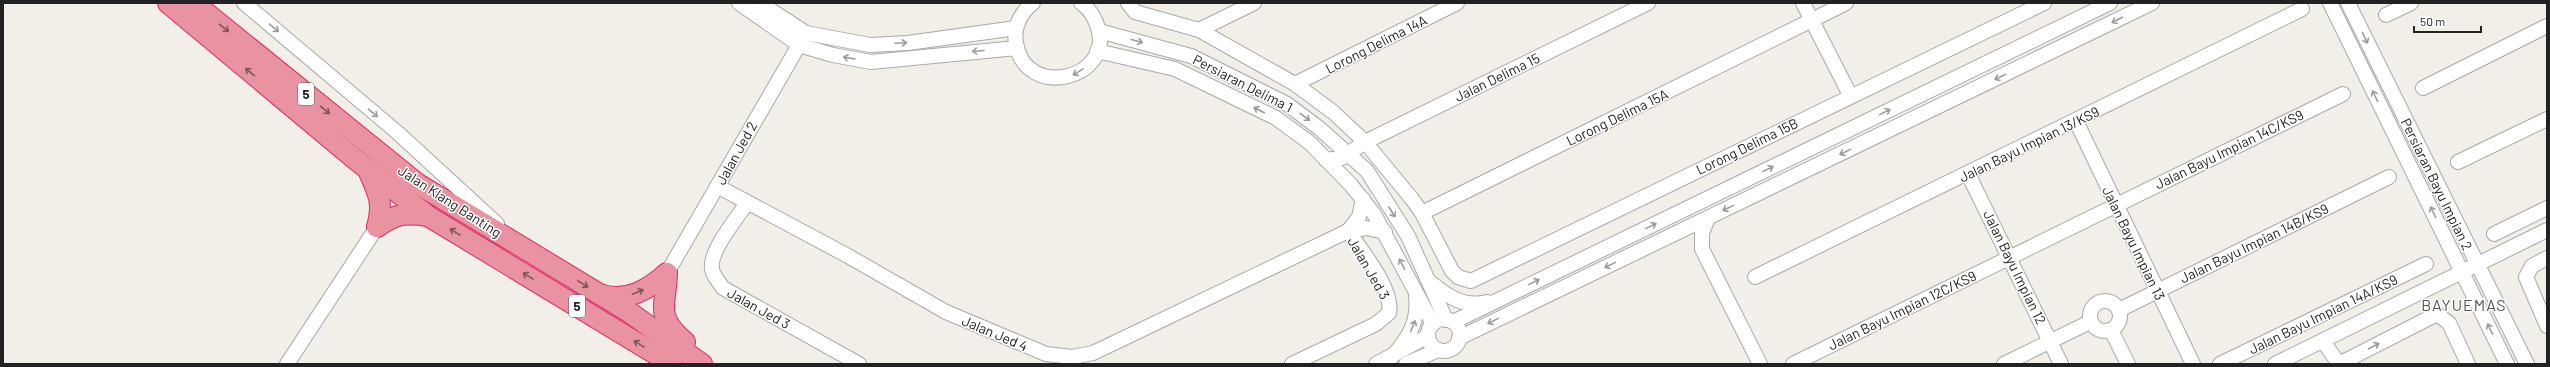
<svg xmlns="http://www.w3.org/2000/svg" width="2550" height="367" font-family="Barlow,sans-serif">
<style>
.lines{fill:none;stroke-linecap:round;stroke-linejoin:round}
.minor-casing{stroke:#a9a9a9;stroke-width:16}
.highway-casing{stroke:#dc2a67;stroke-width:22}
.minor{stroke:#fff;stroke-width:14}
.highway{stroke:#e892a2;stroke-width:20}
.oneway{stroke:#9c9c9c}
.oneway2{stroke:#7b545c}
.labels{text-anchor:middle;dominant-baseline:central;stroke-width:3;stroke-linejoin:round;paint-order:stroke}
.shield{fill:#fff;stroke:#646464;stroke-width:1}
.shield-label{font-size:13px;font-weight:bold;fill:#222}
.street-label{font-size:14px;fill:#222;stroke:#fff}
.quarter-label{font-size:16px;letter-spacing:1px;fill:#555;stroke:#fff}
</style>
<rect width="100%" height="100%" fill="#f2efe9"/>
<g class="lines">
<!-- minor casing -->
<g class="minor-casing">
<g id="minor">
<path d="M244,3L398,133L497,224"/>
<path d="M739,3L799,45L833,55L871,62L1017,48"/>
<path d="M760,3L806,33L870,45L908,43L1016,28"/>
<path d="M1033,3C1021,12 1013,27 1016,43C1025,101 1114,79 1098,28C1095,18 1090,9 1081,3"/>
<path d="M1128,3L1135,12L1199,30L1295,84L1333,112L1365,142L1412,199L1422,213L1452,271L1458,277L1471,281L2044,3"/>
<path d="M1803,3L1850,95"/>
<path d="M2330,3L2507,364"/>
<path d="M2348,3L2527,364"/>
<path d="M2386,15L2411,3"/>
<path d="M1820,16L1846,3"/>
<path d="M1199,30L1254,3"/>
<path d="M1099,31L1191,56L1287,104L1319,128L1367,171L1408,236L1446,320"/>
<path d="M1097,51L1175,69L1276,118L1310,143L1351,185L1374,214L1433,324"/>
<path d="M1295,84L1457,3"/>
<path d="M2423,88L2547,26"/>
<path d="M2076,121L2193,364"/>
<path d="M1326,160L1342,158L1365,142L1648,3"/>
<path d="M2458,162L2547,119"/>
<path d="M1973,171L1970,175L1972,182L2061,364"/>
<path d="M717,186L848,256L946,312L1046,354L1072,357L1093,353L1348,231L1366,228L1385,232"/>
<path d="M747,203C737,218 709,251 712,269C713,276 719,282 723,288L859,364"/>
<path d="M1422,213L1812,20"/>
<path d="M1708,218L1702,233V249L1760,364"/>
<path d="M1348,231L1359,217L1363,199"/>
<path d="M2494,234L2547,208"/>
<path d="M2547,258L2532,266L2526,277L2547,326"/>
<path d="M667,273L806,33"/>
<path d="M1755,277L2302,9"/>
<path d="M1430,282C1447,296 1463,308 1487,302"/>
<circle cx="2105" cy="316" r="15"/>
<path d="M2119,310L2389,177"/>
<circle cx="1444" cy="335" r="16"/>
<path d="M1453,322L2110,3"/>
<path d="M2111,330L2128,364"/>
<path d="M1459,338L2152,3"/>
<path d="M2323,341L2339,364"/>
<path d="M1392,357C1409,337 1419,322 1416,295"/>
<path d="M287,364L377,227"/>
<path d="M1292,364L1376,324L1389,313C1394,291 1361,249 1348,231"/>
<path d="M1376,364L1428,336"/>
<path d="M1406,364L1438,350"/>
<path d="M1793,364L2343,94"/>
<path d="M2004,364L2090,322"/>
<path d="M2220,364L2426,264"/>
<path d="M2275,364L2547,230"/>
<path d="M2339,364L2437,314L2449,323L2468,364"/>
</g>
</g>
<!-- highway casing -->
<g class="highway-casing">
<g id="highway">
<path d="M168,3L356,160L428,216L672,364"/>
<path d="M194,3L418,184L629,312L702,364"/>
<path d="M368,170C378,193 384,202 377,227"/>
<path d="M377,227C397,213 404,213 428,216"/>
<path d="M667,273C666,308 654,315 685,342"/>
<path d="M603,295C628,302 649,289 667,273"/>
</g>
</g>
<!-- minor -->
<use href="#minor" class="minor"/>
<!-- highway -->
<use href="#highway" class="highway"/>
</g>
<!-- one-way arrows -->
<defs><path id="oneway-shaft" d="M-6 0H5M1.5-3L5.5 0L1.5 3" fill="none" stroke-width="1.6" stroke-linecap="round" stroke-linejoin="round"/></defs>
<g class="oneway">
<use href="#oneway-shaft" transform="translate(2117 20) rotate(153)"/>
<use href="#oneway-shaft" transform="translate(274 28) rotate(40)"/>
<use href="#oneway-shaft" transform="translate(2365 38) rotate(64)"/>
<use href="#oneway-shaft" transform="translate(1137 41) rotate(15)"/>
<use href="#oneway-shaft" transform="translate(901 43) rotate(-3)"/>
<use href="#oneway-shaft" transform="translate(978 51) rotate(175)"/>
<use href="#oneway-shaft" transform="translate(849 58) rotate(-170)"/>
<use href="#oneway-shaft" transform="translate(1078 72) rotate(149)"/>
<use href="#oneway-shaft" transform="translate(2000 77) rotate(154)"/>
<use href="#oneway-shaft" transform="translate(2375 96) rotate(-116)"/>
<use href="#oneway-shaft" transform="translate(1259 110) rotate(-153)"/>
<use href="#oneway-shaft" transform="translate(1885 112) rotate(-26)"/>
<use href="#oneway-shaft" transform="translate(373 113) rotate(39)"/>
<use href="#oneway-shaft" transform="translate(1305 117) rotate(37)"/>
<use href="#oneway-shaft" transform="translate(1845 152) rotate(154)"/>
<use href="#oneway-shaft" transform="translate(1768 169) rotate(-26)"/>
<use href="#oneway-shaft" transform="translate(1728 208) rotate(154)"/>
<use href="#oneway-shaft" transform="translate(1392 212) rotate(58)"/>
<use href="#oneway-shaft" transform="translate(2433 212) rotate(-116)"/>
<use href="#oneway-shaft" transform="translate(1651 226) rotate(-26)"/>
<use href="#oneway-shaft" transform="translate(1402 264) rotate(-117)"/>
<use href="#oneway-shaft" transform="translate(1610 265) rotate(154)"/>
<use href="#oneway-shaft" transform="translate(1534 282) rotate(-26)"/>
<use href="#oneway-shaft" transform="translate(1493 321) rotate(154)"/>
<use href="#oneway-shaft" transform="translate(1413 326) rotate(-67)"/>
<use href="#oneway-shaft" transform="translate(2490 329) rotate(-116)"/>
<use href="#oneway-shaft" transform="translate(2374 346) rotate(-28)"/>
</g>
<g class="oneway2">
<use href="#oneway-shaft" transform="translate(224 28) rotate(39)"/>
<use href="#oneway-shaft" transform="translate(250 72) rotate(-140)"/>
<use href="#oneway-shaft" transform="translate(325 110) rotate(39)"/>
<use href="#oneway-shaft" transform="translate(455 232) rotate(-148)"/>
<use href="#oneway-shaft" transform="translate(528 276) rotate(-149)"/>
<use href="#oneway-shaft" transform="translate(583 284) rotate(31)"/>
<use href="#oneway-shaft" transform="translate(638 292) rotate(-23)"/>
<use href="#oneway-shaft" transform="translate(639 344) rotate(-149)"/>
</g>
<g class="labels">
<!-- shield labels -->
<g class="shield">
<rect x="298" y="83" width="16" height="22" rx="3"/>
<rect x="569" y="295" width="16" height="22" rx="3"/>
</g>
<g class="shield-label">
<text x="306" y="94">5</text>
<text x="577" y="306">5</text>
</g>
<!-- street labels -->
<g class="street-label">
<text transform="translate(1376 44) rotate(-27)">Lorong Delima 14A</text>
<text transform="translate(1497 77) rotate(-26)">Jalan Delima 15</text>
<text transform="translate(1243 83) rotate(27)">Persiaran Delima 1</text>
<text transform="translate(1617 117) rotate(-26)">Lorong Delima 15A</text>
<text transform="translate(2029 144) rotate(-26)">Jalan Bayu Impian 13/KS9</text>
<text transform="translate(1747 146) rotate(-26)">Lorong Delima 15B</text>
<text transform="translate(2229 149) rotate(-26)">Jalan Bayu Impian 14C/KS9</text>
<text transform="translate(736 153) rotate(-61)">Jalan Jed 2</text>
<text transform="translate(2437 184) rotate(64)">Persiaran Bayu Impian 2</text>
<text transform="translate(450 201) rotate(33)">Jalan Klang Banting</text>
<text transform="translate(2134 243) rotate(64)">Jalan Bayu Impian 13</text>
<text transform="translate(2254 243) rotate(-26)">Jalan Bayu Impian 14B/KS9</text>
<text transform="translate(2015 267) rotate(64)">Jalan Bayu Impian 12</text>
<text transform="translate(1369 268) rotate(60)">Jalan Jed 3</text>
<text transform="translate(759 308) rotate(29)">Jalan Jed 3</text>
<text transform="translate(1902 310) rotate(-26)">Jalan Bayu Impian 12C/KS9</text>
<text transform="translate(2323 314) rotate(-26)">Jalan Bayu Impian 14A/KS9</text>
<text transform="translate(995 333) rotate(23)">Jalan Jed 4</text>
</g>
<!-- quarter labels -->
<g class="quarter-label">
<text x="2464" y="304">BAYUEMAS</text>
</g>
</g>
<!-- border -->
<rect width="2550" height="367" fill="none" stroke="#222222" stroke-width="8"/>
<!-- scale -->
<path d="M2414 26v6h67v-6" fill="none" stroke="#222222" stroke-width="2"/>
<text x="2420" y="26" font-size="12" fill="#222222" stroke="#ffffff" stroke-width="3" paint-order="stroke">50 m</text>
</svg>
